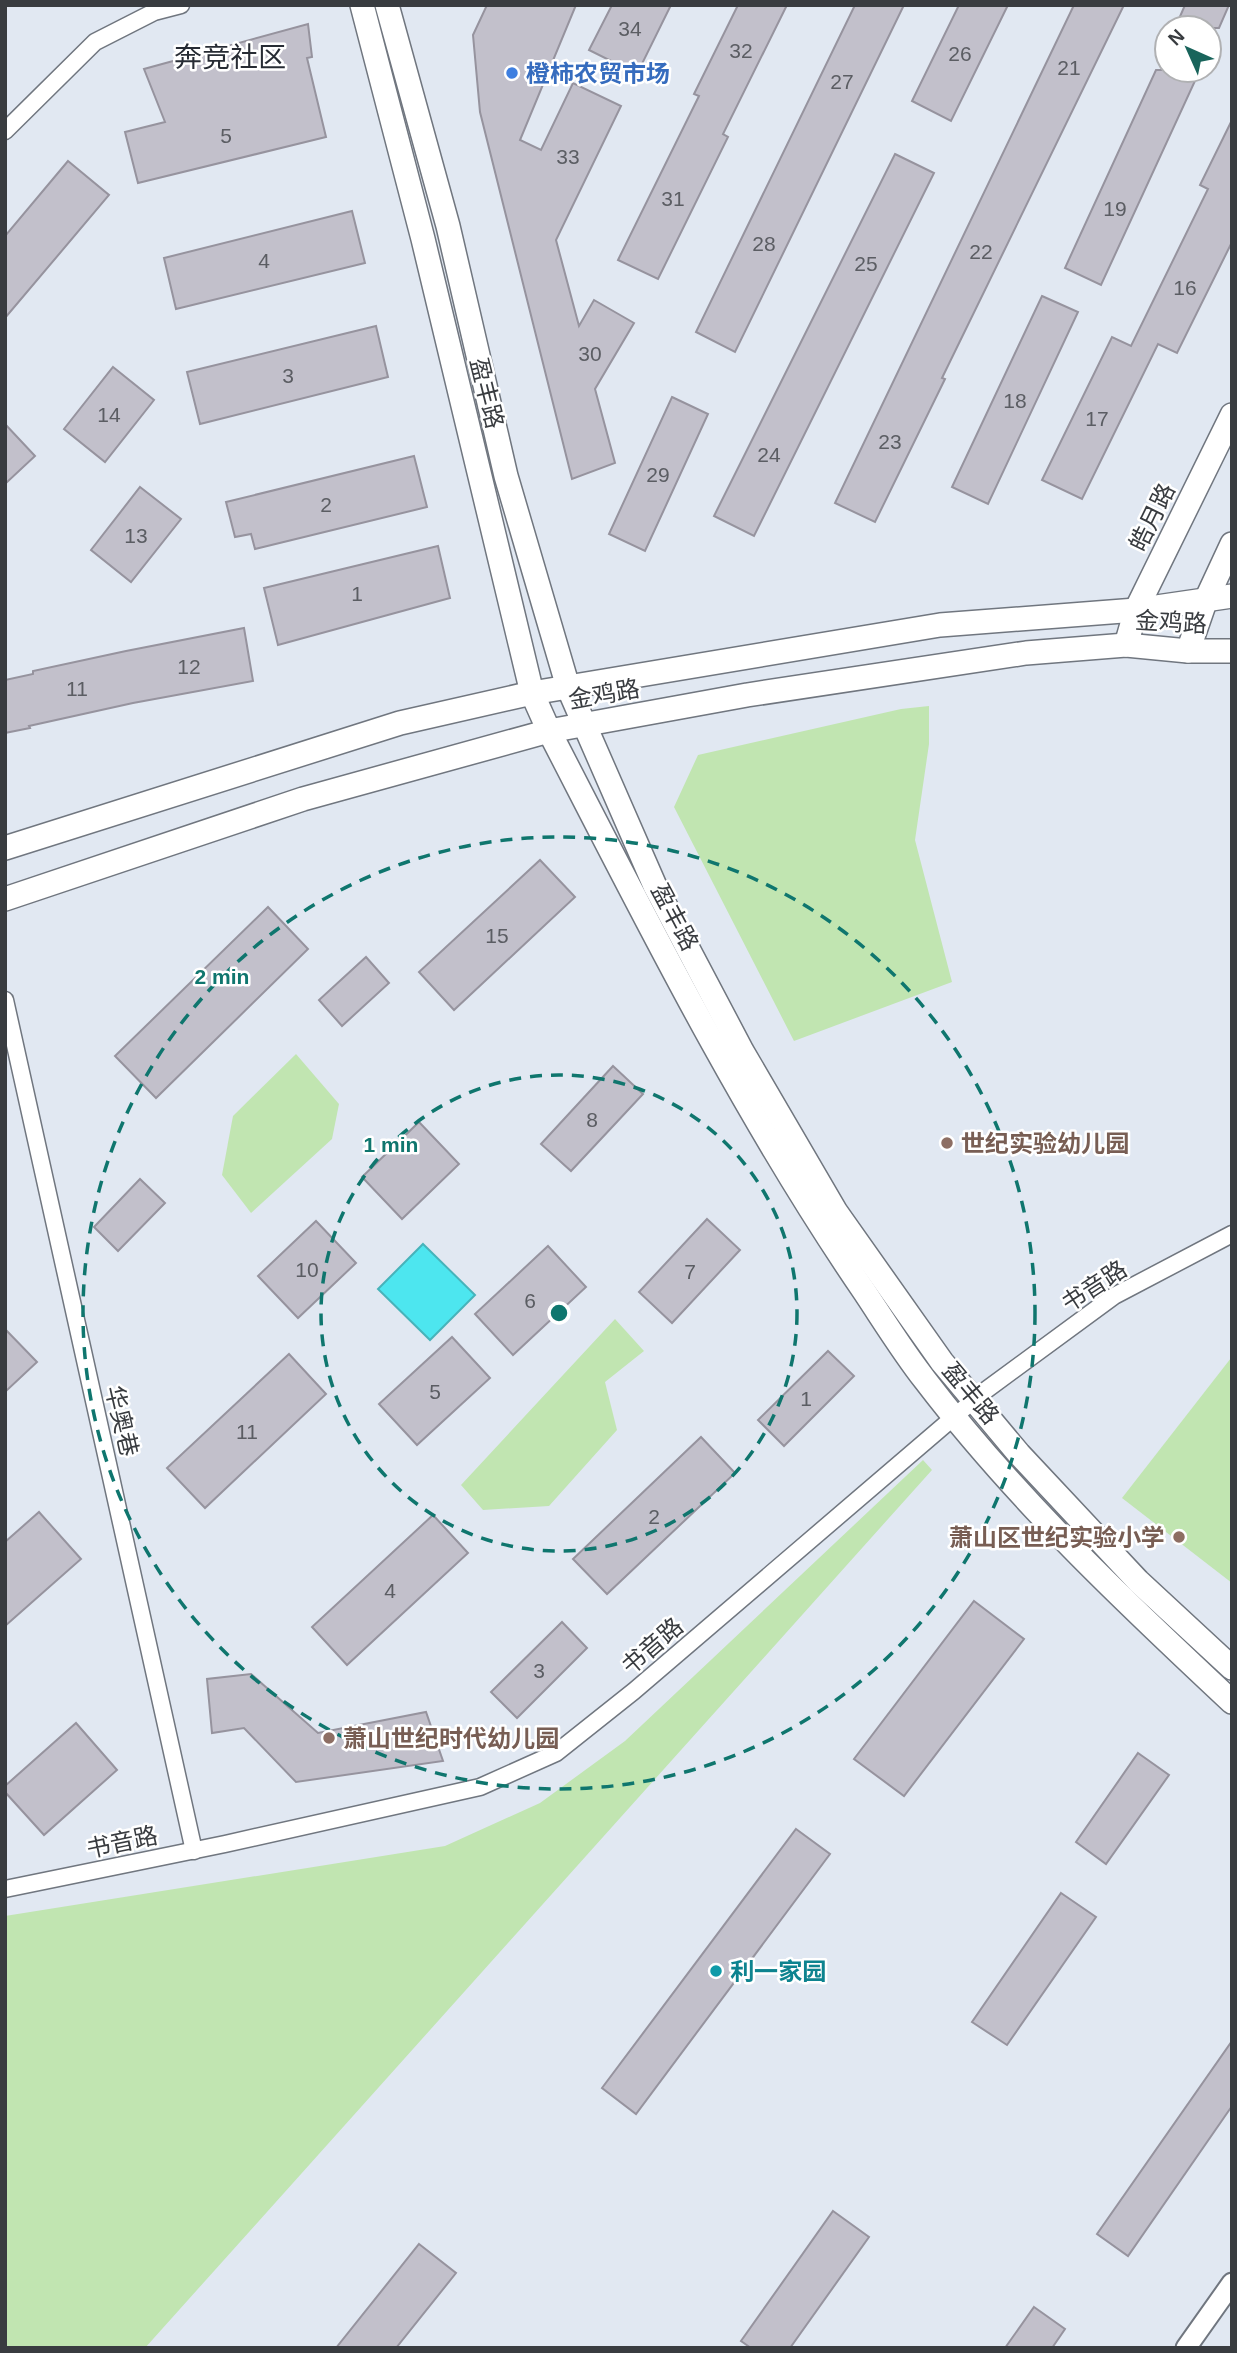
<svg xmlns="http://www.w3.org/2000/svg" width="1237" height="2353" font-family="Helvetica,'Noto Sans SC',sans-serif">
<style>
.green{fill:#c1e5b1}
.water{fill:#4de6ef;stroke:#47b3ba;stroke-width:2}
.building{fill:#c2c0cb;stroke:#96939e;stroke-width:2}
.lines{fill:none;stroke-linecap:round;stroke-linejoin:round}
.minor-casing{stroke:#70767f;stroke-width:19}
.tertiary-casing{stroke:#70767f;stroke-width:23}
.secondary-casing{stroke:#70767f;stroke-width:26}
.minor{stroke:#fff;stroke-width:16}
.tertiary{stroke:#fff;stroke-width:19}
.secondary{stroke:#fff;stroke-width:23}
.ring{fill:none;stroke:#0f766e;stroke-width:3.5;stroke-dasharray:12 9}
.shop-dot{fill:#3f7fe0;stroke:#fff;stroke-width:2.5}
.education-dot{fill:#8d6e63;stroke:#fff;stroke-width:2.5}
.culture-dot{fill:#0f9aa8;stroke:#fff;stroke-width:2.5}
.labels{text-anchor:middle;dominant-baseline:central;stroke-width:5;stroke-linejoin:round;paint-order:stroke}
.number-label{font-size:21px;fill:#5b5d63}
.shop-label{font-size:24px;font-weight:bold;fill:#366cbe;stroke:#fff;text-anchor:start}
.street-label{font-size:24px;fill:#393c40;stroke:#fff}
.education-label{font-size:24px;font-weight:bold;fill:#785e54;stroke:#fff;text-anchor:start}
.culture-label{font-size:24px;font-weight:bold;fill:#0d838f;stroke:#fff;text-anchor:start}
.quarter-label{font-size:28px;fill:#272c34;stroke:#fff}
.centre{fill:#0f766e;stroke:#fff;stroke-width:3.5}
.ring-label{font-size:21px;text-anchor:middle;font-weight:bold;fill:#0f766e;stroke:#fff;stroke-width:5;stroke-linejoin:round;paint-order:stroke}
</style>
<rect width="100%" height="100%" fill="#e1e8f2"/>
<!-- green -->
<g class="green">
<path d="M929,706V744L915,840L952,982L794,1041L674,807L698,755L901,709Z"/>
<path d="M296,1054L339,1104L332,1139L251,1213L222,1175L233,1116Z"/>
<path d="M615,1319L644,1351L605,1382L617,1430L549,1506L483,1510L461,1485Z"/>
<path d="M1231,1358H1232V1583L1122,1498Z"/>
<path d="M923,1460L932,1470L145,2348H5V1916L445,1846L540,1803L625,1741Z"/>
</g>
<!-- water -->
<path class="water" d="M423,1244L475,1295L430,1340L378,1289Z"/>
<!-- building -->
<g class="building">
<path d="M487,5H576L520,140L541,150L573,83L621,106L556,240L579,326L594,300L634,323L595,389L615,463L572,479L480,112L473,35Z"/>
<path d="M612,5H671L637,74L589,50Z"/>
<path d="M738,5H787L723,134L728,137L658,279L618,260L699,96L694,94Z"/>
<path d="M855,5H904L735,352L696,332Z"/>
<path d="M959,5H1008L951,121L912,101Z"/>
<path d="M1074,5H1124L942,378L945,379L875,522L835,503Z"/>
<path d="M1185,5H1229L1219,28H1175Z"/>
<path d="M308,24L312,57L307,58L326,137L138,183L125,132L165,122L144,69Z"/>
<path d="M1156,70H1200L1101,285L1065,268Z"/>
<path d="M1232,120V242L1177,353L1158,344L1082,499L1042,480L1112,337L1131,346L1208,189L1200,185Z"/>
<path d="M895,154L934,173L754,536L714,516Z"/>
<path d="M68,161L109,195L5,318V236Z"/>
<path d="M352,211L365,263L176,309L164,258Z"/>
<path d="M1042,296L1078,312L988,504L952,487Z"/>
<path d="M376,326L388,377L200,424L187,372Z"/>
<path d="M113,367L154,400L105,462L64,429Z"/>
<path d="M672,397L708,414L645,551L609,534Z"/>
<path d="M5,424L35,456L5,484Z"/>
<path d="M414,456L427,507L255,549L251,534L235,537L226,502Z"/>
<path d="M140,487L181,519L131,582L91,550Z"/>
<path d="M438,546L450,598L278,645L264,588Z"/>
<path d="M244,628L253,681L133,703L29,726L30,728L5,733V680L33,674V671L126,651Z"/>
<path d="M540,860L575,897L454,1010L419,972Z"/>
<path d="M268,907L308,949L156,1098L115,1056Z"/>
<path d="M366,957L389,983L342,1026L319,1000Z"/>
<path d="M613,1066L643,1094L571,1171L541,1144Z"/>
<path d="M419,1122L459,1164L402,1219L362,1177Z"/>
<path d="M140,1179L165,1203L118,1251L94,1227Z"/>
<path d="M707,1219L740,1250L672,1323L639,1292Z"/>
<path d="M316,1221L356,1263L298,1318L258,1276Z"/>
<path d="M548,1246L586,1287L513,1355L475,1314Z"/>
<path d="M5,1329L37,1362L5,1392Z"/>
<path d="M452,1337L490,1378L417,1445L379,1404Z"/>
<path d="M828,1351L854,1376L784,1446L758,1420Z"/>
<path d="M289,1354L326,1394L205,1508L167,1468Z"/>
<path d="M701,1437L735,1473L607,1594L573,1559Z"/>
<path d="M39,1512L81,1559L5,1626V1542Z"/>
<path d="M433,1515L468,1553L347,1665L312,1627Z"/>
<path d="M974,1601L1024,1639L904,1796L854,1759Z"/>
<path d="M562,1622L587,1648L517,1718L491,1692Z"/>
<path d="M251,1674L318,1733L426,1712L443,1761L296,1782L244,1728L212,1733L207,1679Z"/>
<path d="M76,1723L117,1770L44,1835L5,1792V1786Z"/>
<path d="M1138,1753L1169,1775L1106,1864L1076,1842Z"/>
<path d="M796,1829L830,1854L636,2114L602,2088Z"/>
<path d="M1061,1893L1096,1917L1007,2045L972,2022Z"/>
<path d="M1232,2041V2106L1128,2256L1097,2234Z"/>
<path d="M833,2211L869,2237L790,2348H751L741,2341Z"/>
<path d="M419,2244L456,2273L396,2348H336Z"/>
<path d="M1034,2307L1065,2329L1052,2348H1005Z"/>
</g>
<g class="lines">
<!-- minor casing -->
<g class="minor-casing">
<g id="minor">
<path d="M5,131L95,42L154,12L181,5"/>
<path d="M5,1000L194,1851"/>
<path d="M5,1889L225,1844L480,1787L556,1753L634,1691L982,1393L1114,1296L1232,1234"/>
</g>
</g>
<!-- tertiary casing -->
<g class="tertiary-casing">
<path id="tertiary" d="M1186,2348L1232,2283"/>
</g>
<!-- secondary casing -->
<g class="secondary-casing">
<g id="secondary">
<path d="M362,5L423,239L532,693L549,731C647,921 743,1114 864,1291C884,1321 903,1352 925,1380C1015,1498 1124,1601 1232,1702"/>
<path d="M387,5L448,226L506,476L568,687L655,886L742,1051L836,1212L942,1362L1019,1454L1138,1581L1232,1668"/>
<path d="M1126,645L1136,610L1232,415"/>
<path d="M1188,651L1205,602L1232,544"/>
<path d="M5,848L400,723L532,693L940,625L1136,610L1232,596"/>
<path d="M5,899L303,799L549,731L747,695L1026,653L1126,645L1188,651H1232"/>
</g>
</g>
<!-- minor -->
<use href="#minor" class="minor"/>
<!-- tertiary -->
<use href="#tertiary" class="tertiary"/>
<!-- secondary -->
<use href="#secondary" class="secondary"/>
</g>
<!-- distance rings -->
<g class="ring">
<circle cx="559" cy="1313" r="238"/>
<circle cx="559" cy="1313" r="476"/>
</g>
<!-- markers -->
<circle class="shop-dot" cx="512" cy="73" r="7"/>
<g class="education-dot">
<circle cx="947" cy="1143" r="7"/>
<circle cx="1179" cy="1537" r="7"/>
<circle cx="329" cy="1738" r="7"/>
</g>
<circle class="culture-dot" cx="716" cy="1971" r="7"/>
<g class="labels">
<!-- number labels -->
<g class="number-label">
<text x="630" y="28">34</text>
<text x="741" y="50">32</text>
<text x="960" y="53">26</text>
<text x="1069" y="67">21</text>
<text x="842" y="81">27</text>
<text x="226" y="135">5</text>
<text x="568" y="156">33</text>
<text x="673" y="198">31</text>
<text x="1115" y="208">19</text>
<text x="764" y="243">28</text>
<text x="981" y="251">22</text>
<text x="264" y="260">4</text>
<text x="866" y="263">25</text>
<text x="1185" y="287">16</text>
<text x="590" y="353">30</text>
<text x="288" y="375">3</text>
<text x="1015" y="400">18</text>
<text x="109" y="414">14</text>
<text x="1097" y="418">17</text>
<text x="890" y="441">23</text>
<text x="769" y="454">24</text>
<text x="658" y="474">29</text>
<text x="326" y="504">2</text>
<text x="136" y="535">13</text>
<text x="357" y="593">1</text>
<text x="189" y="666">12</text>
<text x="77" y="688">11</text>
<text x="497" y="935">15</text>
<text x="592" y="1119">8</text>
<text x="307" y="1269">10</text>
<text x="690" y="1271">7</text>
<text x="530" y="1300">6</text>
<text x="435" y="1391">5</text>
<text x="806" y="1398">1</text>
<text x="247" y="1431">11</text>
<text x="654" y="1516">2</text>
<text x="390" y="1590">4</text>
<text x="539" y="1670">3</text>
</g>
<!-- shop labels -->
<g class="shop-label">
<text x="526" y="73">橙柿农贸市场</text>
</g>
<!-- street labels -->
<g class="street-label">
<text transform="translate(487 393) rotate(76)">盈丰路</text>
<text transform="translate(1152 517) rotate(-64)">皓月路</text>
<text transform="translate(1171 622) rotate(3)">金鸡路</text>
<text transform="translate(604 694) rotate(-10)">金鸡路</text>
<text transform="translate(675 917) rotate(62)">盈丰路</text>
<text transform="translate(1094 1286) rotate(-33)">书音路</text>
<text transform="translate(971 1393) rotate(50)">盈丰路</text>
<text transform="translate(122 1421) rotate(77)">华奥巷</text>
<text transform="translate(652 1646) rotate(-41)">书音路</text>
<text transform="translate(122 1842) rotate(-12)">书音路</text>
</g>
<!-- education labels -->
<g class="education-label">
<text x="961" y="1143">世纪实验幼儿园</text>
<text x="1165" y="1537" text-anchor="end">萧山区世纪实验小学</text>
<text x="343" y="1738">萧山世纪时代幼儿园</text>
</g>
<!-- culture labels -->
<g class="culture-label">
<text x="730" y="1971">利一家园</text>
</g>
<!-- quarter labels -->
<g class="quarter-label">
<text x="230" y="57">奔竞社区</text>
</g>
</g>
<circle cx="559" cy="1313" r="10" class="centre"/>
<g class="ring-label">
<text x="222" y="984">2 min</text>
<text x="391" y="1152">1 min</text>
</g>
<!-- border -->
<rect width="1237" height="2353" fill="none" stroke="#393c40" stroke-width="14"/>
<!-- north arrow -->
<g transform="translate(1188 49) rotate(315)"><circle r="33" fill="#ffffff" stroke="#b0b1b3" stroke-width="2"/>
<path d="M0-5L12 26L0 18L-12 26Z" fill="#19645b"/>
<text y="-10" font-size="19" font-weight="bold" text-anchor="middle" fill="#393c40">N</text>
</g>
</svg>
